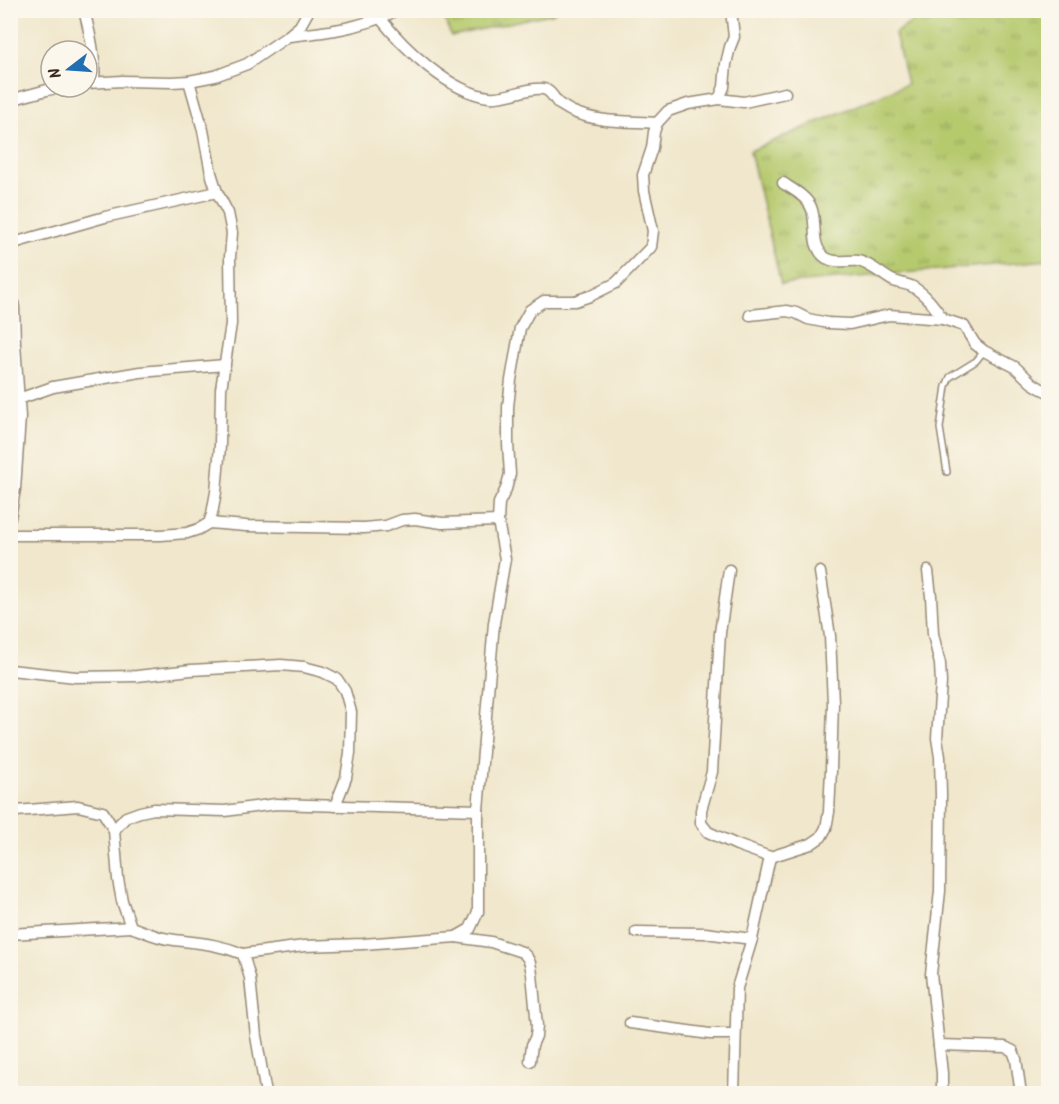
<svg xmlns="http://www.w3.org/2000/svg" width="1059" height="1104" font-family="Kalam,sans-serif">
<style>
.grass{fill:url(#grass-tufts);stroke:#787a46;stroke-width:1.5}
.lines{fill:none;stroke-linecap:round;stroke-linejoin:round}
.lane-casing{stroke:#968875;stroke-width:8}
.street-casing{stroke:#968875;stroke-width:13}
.lane{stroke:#fff;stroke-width:5}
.street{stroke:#fff;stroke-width:10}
</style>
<defs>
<pattern id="grass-tufts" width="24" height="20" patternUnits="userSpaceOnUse" patternTransform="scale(1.5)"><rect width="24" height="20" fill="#b5c96d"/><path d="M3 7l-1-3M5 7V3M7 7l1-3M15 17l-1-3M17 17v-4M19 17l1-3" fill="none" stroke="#94a359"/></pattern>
</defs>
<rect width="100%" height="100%" fill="#fbf7ec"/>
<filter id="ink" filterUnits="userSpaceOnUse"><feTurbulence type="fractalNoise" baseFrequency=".0167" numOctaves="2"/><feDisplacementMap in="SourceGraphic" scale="12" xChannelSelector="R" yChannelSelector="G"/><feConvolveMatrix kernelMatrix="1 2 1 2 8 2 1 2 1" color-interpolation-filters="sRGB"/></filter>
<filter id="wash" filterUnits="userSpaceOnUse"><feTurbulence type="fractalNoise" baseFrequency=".008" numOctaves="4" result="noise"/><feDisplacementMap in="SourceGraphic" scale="24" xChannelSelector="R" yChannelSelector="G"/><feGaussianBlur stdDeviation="1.35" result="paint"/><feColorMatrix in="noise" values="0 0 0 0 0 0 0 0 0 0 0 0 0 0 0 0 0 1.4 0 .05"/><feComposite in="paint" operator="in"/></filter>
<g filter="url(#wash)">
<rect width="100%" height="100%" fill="#f0e7cc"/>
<!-- grass -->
<g class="grass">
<path d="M553,10L554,13L451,36L442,11Z"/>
<path d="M929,11H1048V260L781,284L750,151L907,84L895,33Z"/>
</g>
</g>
<g filter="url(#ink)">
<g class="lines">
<!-- lane casing -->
<g class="lane-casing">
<path id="lane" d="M947,472L940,428L946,386L950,377L976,361L984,351"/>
</g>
<!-- street casing -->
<g class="street-casing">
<g id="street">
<path d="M84,10C90,34 96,57 94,81"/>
<path d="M380,18C404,48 449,92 489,97C508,99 525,87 543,89C551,90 554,99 559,104C563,106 567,109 571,111C598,123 628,121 657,123"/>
<path d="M289,36C324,32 358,29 391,13"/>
<path d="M87,83L122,81L172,82L189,81L215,76L247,64L288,36L300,26L309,10"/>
<path d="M719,99L724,87L726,64L730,47L734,37L731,10"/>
<path d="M10,100L47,90L62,87"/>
<path d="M783,183C792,189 806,196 811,207C818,223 809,246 826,258C836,264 848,260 858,261C869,263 880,273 890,279C896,283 904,283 911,286C925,293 934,306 943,319"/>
<path d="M10,244L105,217L217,192"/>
<path d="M10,284L14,308L15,344L20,417L15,489L10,518"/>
<path d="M750,315L787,311L796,313L808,319L828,323L850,324L889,315L943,319L964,326L975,344L984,351L1015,367L1032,383L1040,388L1048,392"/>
<path d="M10,402L53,387L140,372L225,365"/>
<path d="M209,523L246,526L364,528L386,526L402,520L415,519L442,523L498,521"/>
<path d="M10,535H161L187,533L199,529L209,523L212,514L216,492L220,446L221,389L231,324L230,257L232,233L228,213L217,192L211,173L203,130L189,81"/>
<path d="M729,570L720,633L712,772L701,810V823L708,832L737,845L770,857L811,844L821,837L826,828L829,812L831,770L833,703L830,636L820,572"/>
<path d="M928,571L931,596L933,634L940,664L941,683L937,738L940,757L941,795L940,891L931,974L942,1073V1094"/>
<path d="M10,670L76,677L137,676L191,670L281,665L304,667L323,672L337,679L345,691L351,712L350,753L346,778L335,806"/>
<path d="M10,809L16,811L78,806L103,812L114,830L118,879L122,901L131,927C143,931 155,937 168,939C194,943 217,943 243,954L250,978L256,1036L266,1094"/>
<path d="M114,830L126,817L140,812L154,809L225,811L276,804L478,810"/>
<path d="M636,932L705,933L752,939"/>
<path d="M10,934L131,927"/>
<path d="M456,937L491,942L522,952L527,957L530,963L532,974L537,1026L536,1036L532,1045L530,1061"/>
<path d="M243,954L304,946L363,944L456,937L470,929L478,912V810L494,623L505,559L498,521L499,503L506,489L510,474L508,444V407L511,380L520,328L530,310L544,301H575L590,296L616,283L651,247L653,231L644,191L643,175L652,148L654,132L657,123L668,111L688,104L719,99L744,102L785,93"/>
<path d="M630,1023L710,1034H735"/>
<path d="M939,1045L1005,1047L1013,1051L1016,1059L1021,1094"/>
<path d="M734,1094L737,988L752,939L770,857"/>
</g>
</g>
<!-- lane -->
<use href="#lane" class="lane"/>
<!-- street -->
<use href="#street" class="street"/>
</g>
</g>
<!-- margin -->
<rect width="1059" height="1104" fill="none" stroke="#fbf7ec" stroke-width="36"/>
<!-- north arrow -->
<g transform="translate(69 69) rotate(253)"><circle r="28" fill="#fbf7ec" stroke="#aea59a" stroke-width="1.5"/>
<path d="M0-4.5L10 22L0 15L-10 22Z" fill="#1f6fb2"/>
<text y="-9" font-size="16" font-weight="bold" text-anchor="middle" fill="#3b2a1e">N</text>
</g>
</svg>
